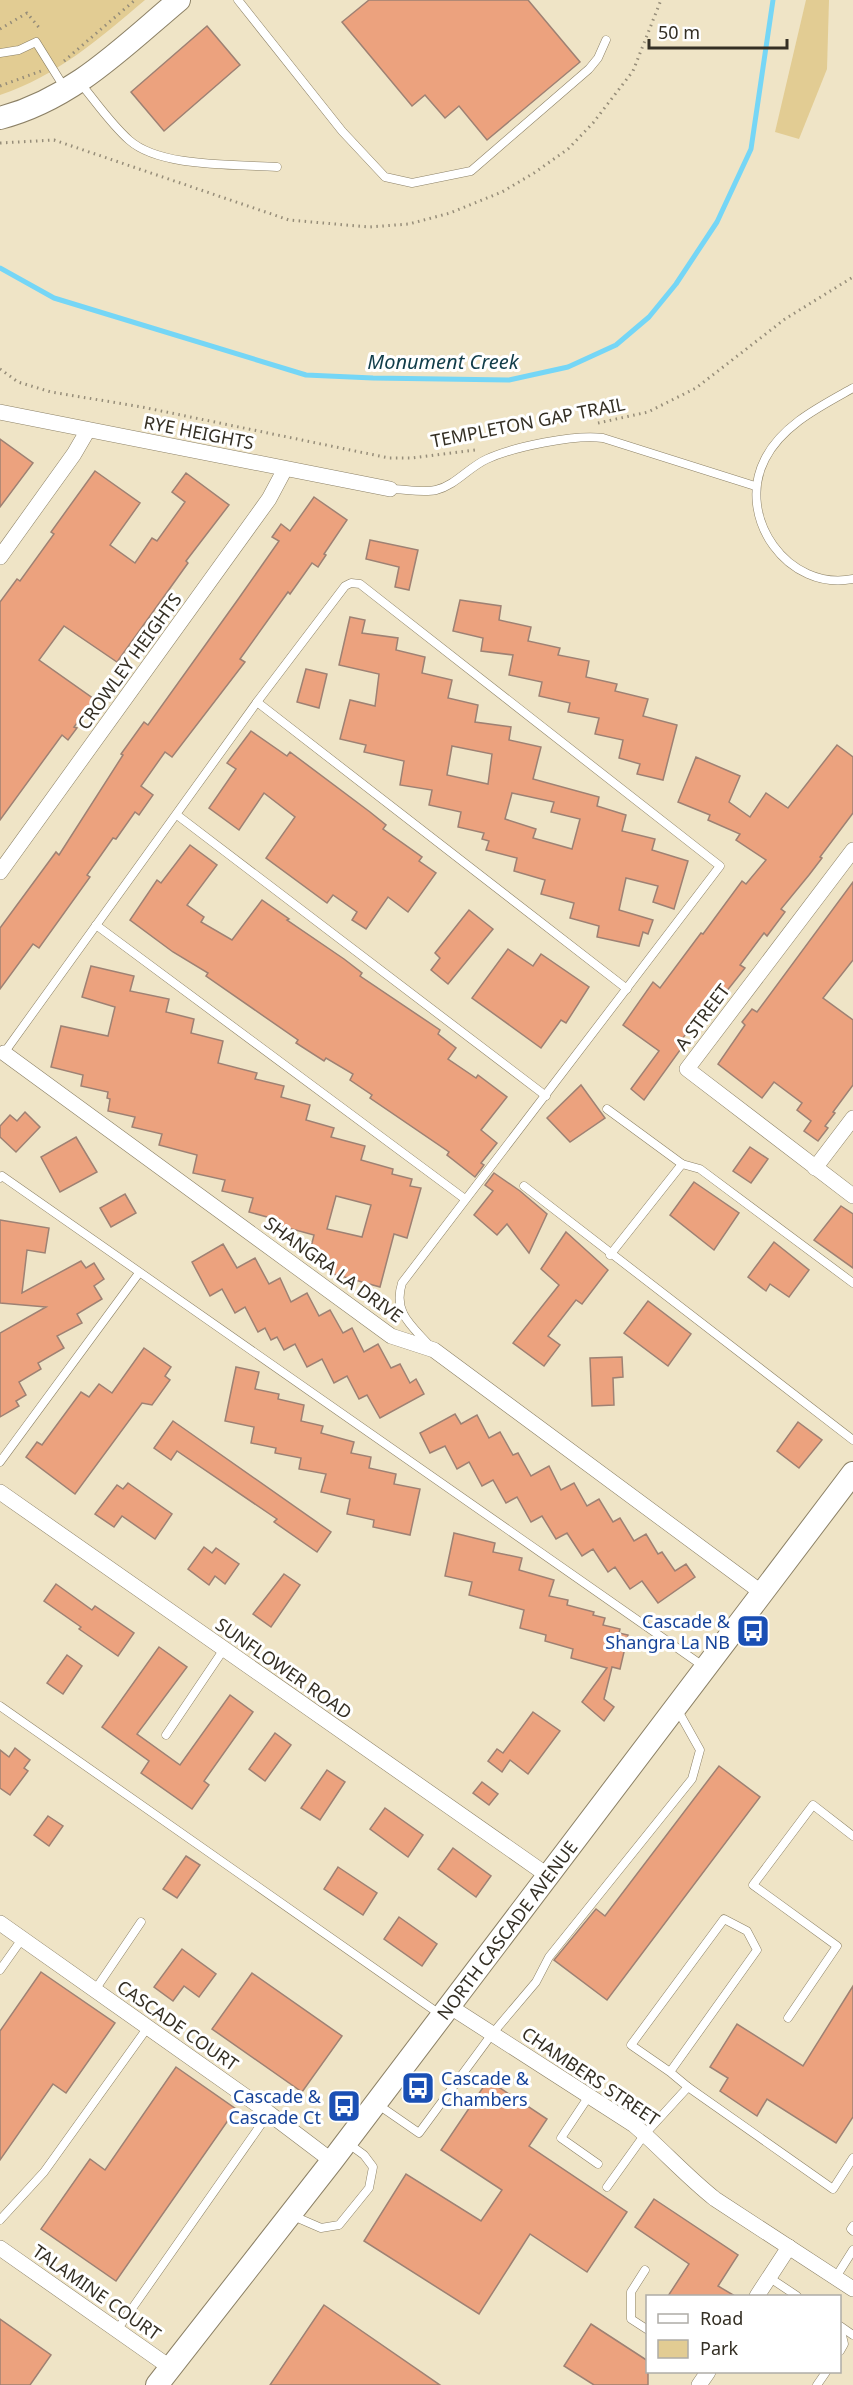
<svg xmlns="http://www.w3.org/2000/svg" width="853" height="2385" font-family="'Noto Sans',sans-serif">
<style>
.green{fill:#e2cc93}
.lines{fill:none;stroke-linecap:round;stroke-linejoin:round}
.stream{stroke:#75d6f6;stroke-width:5}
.building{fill:#eca27e;stroke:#9e8173;stroke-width:1.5;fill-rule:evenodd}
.lane-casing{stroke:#8c8166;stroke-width:9}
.street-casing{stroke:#8c8166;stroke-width:16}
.secondary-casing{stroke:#8c8166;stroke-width:24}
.path{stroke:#968d79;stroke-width:3;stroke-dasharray:1.5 4.5;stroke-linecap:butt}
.lane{stroke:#fff;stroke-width:8}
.street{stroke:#fff;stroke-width:15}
.secondary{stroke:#fff;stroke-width:22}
.labels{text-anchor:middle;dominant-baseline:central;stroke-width:6;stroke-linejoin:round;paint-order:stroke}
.street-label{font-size:18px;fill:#342f24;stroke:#fff}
.transit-label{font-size:18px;fill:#164399;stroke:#fff;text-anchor:end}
.water-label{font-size:20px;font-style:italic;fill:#113d4a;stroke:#fff}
</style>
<rect width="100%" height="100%" fill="#efe4c6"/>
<!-- green -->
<g class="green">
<path d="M0,0H145C100,38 57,76 0,95Z"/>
<path d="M806,0H829L827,69L799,139L775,132Z"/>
</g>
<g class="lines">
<!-- stream -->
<path class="stream" d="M0,268L54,298L306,375L373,378L509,380L568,367L616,345L649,317L676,284L717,222L751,149L773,0"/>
</g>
<!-- building -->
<g class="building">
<path d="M369,0H528L580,62L487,140L459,106L445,118L425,95L412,106L342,22Z"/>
<path d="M207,26L240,65L164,131L131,92Z"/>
<path d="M0,439L33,463L0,507Z"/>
<path d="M95,471L140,503L110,545L135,563L152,538L157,541L185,502L172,492L186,473L229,505L186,561L188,563L117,662L64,626L39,660L94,699L74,727L77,728L68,740L62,735L0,820V602L17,579L20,581L54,534L51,532Z"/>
<path d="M314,497L347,520L324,554L326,555L318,567L312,563L290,594L288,592L240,659L245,662L172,757L165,752L141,786L153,795L139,815L135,812L116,839L113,838L87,875L90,877L39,948L33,944L0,989V928L56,852L59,855L123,755L121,754L144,722L148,725L239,598L279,541L272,537L281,524L290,531Z"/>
<path d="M370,540L418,550L409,590L395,587L399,567L366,559Z"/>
<path d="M460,600L501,606L499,620L531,627L528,641L560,648L558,655L589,661L586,677L617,684L615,691L648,699L643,716L677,725L663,780L637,774L640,764L619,758L623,740L595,734L599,718L568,712L570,703L539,696L542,682L509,675L513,655L481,651L483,638L453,631Z"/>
<path d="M350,617L365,620L362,633L398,638L396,650L425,657L422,673L452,680L448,698L478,705L475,722L511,727L509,740L541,747L533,779L599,797L597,806L626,815L622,831L655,839L652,850L688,861L674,909L653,902L658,886L626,878L619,910L653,920L648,934L643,932L639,946L597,937L599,926L570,918L574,903L541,894L545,880L514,871L517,858L486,850L489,841L482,839L484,833L458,827L461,812L429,805L432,790L400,785L404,761L364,752L366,745L340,739L350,700L375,706L379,674L339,665ZM452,746L492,754L488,784L447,775ZM512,793L554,802L551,812L580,819L572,849L533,838L536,829L505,819Z"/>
<path d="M306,669L327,674L319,708L297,702Z"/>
<path d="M251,731L287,756L290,752L370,812L386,825L383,829L422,857L419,861L436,873L408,912L388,897L366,929L352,920L357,912L333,895L327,903L266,858L295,817L264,793L239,830L209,808L236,769L227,763Z"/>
<path d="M837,745L853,757V813L820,857L822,858L809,875L781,909L785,912L767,936L764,933L740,965L745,968L707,1016L702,1013L679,1043L683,1046L644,1100L631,1089L659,1051L623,1025L653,982L660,988L701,933L703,934L742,881L746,884L766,860L736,840L740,834L708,820L710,815L678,802L696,757L740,776L729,802L750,817L766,793L788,808Z"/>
<path d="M190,845L217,865L187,905L204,917L201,922L232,940L262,900L289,919L287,920L344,959L362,973L360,976L440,1030L438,1034L456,1048L448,1059L476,1078L478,1075L507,1097L481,1130L497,1143L481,1163L484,1165L475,1177L447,1155L449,1152L370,1098L372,1095L350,1080L353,1074L326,1058L324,1061L296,1043L298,1040L206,976L208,973L173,952L130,920L157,880L161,883Z"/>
<path d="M853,882V960L823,998L853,1020V1085L833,1112L835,1113L825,1126L828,1128L818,1141L804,1131L811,1121L797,1110L802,1103L774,1082L762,1098L718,1064L745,1025L742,1022L752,1009L757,1012Z"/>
<path d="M469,910L493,929L448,984L431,970L440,958L435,953Z"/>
<path d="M508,949L533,966L541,954L589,987L566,1023L561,1020L541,1048L472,998Z"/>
<path d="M91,966L134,976L130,991L169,999L166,1012L194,1019L191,1033L223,1041L218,1063L257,1073L255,1079L284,1086L281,1097L310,1105L306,1120L334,1128L331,1137L365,1146L361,1160L393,1169L392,1174L412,1179L410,1186L421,1188L407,1238L394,1234L380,1287L330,1273L334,1261L309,1255L314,1235L277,1225L278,1220L249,1212L253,1198L222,1191L225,1180L193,1173L197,1155L159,1145L162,1134L132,1127L135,1117L108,1111L110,1099L107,1098L108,1092L81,1086L83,1075L51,1067L61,1026L108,1036L115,1007L82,997ZM336,1196L371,1205L362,1237L327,1229Z"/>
<path d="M581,1085L605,1118L570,1142L547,1118Z"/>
<path d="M25,1112L40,1127L16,1152L0,1137V1126L10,1115L17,1121Z"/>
<path d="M76,1137L97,1172L60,1192L41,1157Z"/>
<path d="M750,1147L768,1159L751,1183L733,1171Z"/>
<path d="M494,1173L520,1191L547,1214L529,1253L507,1224L497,1235L474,1215L493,1191L485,1185Z"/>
<path d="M694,1182L739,1213L714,1250L670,1215Z"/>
<path d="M125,1194L136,1213L111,1227L100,1208Z"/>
<path d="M841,1206L853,1214V1268L814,1240Z"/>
<path d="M0,1220L49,1228L45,1253L27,1250L22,1293L81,1261L86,1268L94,1263L104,1279L94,1286L102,1299L77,1314L82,1323L57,1336L64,1348L38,1363L41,1369L19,1382L26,1395L16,1401L19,1406L0,1417V1333L46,1307L0,1303Z"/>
<path d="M566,1232L608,1270L582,1304L576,1300L548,1336L560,1345L544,1366L513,1343L559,1285L541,1269Z"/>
<path d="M774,1242L809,1270L789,1297L770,1284L766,1291L748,1277Z"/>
<path d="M223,1244L237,1268L255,1258L269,1284L280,1278L291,1302L307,1293L319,1316L330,1310L343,1333L352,1328L364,1352L378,1344L391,1368L400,1364L410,1383L416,1379L424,1394L380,1418L367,1395L359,1399L347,1376L334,1383L322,1359L307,1367L295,1344L284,1350L277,1337L271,1340L265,1328L258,1332L245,1307L235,1313L222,1289L210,1296L192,1262Z"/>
<path d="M648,1301L691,1334L668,1366L624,1333Z"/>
<path d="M144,1348L171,1367L165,1376L170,1380L152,1405L142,1403L75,1494L26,1457L37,1442L42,1445L81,1392L89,1397L99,1384L112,1393Z"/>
<path d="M622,1357L623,1377L613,1378L614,1405L592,1406L590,1358Z"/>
<path d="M236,1367L259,1372L255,1389L279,1394L278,1399L304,1405L301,1421L323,1426L321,1433L354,1442L351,1453L371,1457L369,1468L396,1474L394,1484L420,1489L410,1535L373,1527L374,1520L347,1514L350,1499L321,1492L326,1474L299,1469L301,1458L275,1453L276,1448L251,1443L254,1427L225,1421Z"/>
<path d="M455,1414L461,1424L477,1415L489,1438L500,1432L513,1455L518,1453L531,1476L549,1466L561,1490L574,1483L587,1506L599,1499L613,1522L620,1518L634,1541L646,1534L658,1554L662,1552L675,1571L686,1564L695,1577L658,1603L642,1581L630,1589L615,1567L608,1572L593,1549L582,1556L567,1533L556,1539L542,1516L531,1522L517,1497L506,1503L493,1480L482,1486L469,1462L457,1469L445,1446L430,1453L420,1433Z"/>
<path d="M173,1421L331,1532L317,1552L274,1522L277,1519L177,1451L171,1460L154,1448Z"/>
<path d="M798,1422L822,1440L799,1468L777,1451Z"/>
<path d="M128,1483L172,1514L155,1539L122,1516L114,1527L95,1514L117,1485L123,1489Z"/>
<path d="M454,1533L495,1543L493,1552L522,1558L519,1570L554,1580L549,1596L568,1600L567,1605L594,1612L593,1615L605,1618L603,1625L620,1629L619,1633L628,1635L620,1669L612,1667L604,1699L614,1707L604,1721L582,1702L607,1668L571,1658L573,1649L545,1641L546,1635L520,1628L524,1610L469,1595L472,1582L445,1576Z"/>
<path d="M204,1547L212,1553L216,1548L239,1564L225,1584L215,1576L209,1585L188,1569Z"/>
<path d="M284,1574L300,1585L271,1627L253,1614Z"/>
<path d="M56,1584L92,1610L95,1606L134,1633L118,1656L79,1629L81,1627L44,1601Z"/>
<path d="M159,1647L187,1667L137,1734L180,1765L230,1695L253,1712L204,1781L209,1785L192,1809L141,1773L149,1761L102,1727Z"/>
<path d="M67,1655L82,1666L63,1694L47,1683Z"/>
<path d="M533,1712L560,1731L528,1774L510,1760L502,1772L488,1761L497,1749L503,1753Z"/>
<path d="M275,1733L291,1745L265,1781L249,1769Z"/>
<path d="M15,1748L30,1760L24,1768L28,1771L10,1795L0,1788V1750L9,1757Z"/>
<path d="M719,1766L760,1797L607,2000L554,1960L596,1909L605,1916Z"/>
<path d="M327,1770L345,1782L320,1820L301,1808Z"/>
<path d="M482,1782L498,1794L489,1805L473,1793Z"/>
<path d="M385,1808L423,1835L408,1857L370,1829Z"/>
<path d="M48,1816L63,1826L49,1846L34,1835Z"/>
<path d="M453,1848L491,1876L476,1897L438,1869Z"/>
<path d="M186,1856L200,1865L177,1898L163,1889Z"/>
<path d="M338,1867L377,1893L363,1915L324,1889Z"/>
<path d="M399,1917L437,1944L422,1966L384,1939Z"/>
<path d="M182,1949L216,1974L199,1997L184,1986L173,2001L154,1987Z"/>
<path d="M41,1972L115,2023L66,2093L53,2084L0,2160V2031Z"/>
<path d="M252,1973L342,2036L302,2092L212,2029Z"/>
<path d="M853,1986V2117L836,2143L767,2099L757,2116L720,2091L728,2078L710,2067L737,2024L803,2066Z"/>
<path d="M176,2067L236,2109L116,2281L41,2229L90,2159L105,2170Z"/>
<path d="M488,2080L547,2119L529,2146L627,2212L587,2272L530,2234L479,2314L364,2241L406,2174L481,2221L502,2190L441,2150Z"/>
<path d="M654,2199L738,2255L718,2286L735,2296H668L689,2264L635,2227Z"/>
<path d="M324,2305L440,2385H270Z"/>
<path d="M0,2319L51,2355L30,2385H0Z"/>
<path d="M591,2324L648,2361V2385H594L564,2366Z"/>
</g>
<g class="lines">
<!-- lane casing -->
<g class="lane-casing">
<g id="lane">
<path d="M238,0L342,131L385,177L412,183L471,171L589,69L598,58L606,40"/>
<path d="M0,53L19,50L36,42L64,87"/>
<path d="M81,84C96,102 111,124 129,140C160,168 236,164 277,167"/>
<path d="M853,388C821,406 782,425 765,459C735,517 788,592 853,579"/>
<path d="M390,489C404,489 423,493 436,490C456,485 469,467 487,459C513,447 575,434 603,438L755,486"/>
<path d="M257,702L627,989"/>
<path d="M177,815L546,1096"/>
<path d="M96,925L465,1199"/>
<path d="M4,1053L257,702L345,586L351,583L360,584L720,866L402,1283C393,1312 410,1324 429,1345"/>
<path d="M607,1109L682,1164L700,1169L853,1283"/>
<path d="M0,1178L2,1176L703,1666"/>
<path d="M524,1186L853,1440"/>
<path d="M610,1255L682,1164"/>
<path d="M0,1462L139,1273"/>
<path d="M0,1706L441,2015"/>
<path d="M166,1735L224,1649"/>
<path d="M0,1970L22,1939"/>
<path d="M95,1990L141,1922"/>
<path d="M788,2018L837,1946L753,1885L813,1805L853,1836"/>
<path d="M670,2072L631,2045L724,1919L747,1931L757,1950L670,2072L688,2087"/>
<path d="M589,2096L561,2138L598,2164"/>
<path d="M377,2104L419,2133L492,2034L536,1982L549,1957L692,1779L700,1750L677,1709"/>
<path d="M607,2187L645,2134L688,2087L833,2189L853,2158"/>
<path d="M291,2215L321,2228L339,2225L369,2188L373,2167L364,2155L349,2144"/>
<path d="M0,2220L44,2172L148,2027"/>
<path d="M853,2226L851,2229L853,2231"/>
<path d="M645,2270L631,2292V2319L648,2330"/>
<path d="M836,2277L853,2250"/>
<path d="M770,2278L797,2296"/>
<path d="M840,2326L853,2335"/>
<path d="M840,2327L844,2344L840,2351"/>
<path d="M117,2330L269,2113"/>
<path d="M817,2385L826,2372"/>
</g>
</g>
<!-- street casing -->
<g class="street-casing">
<g id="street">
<path d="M0,412L390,489"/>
<path d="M0,557L74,454L88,430"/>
<path d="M853,850L687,1069L853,1196"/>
<path d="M0,872L269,499L285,469"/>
<path d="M4,1053L391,1336L434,1350L761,1592"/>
<path d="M815,1168L853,1118"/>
<path d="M0,1492L547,1875"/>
<path d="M0,1923L262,2108L332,2161"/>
<path d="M449,2006L634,2125C662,2149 686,2176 715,2199L853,2289"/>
<path d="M0,2248L171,2368"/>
<path d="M757,2296L789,2247"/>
<path d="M699,2385L708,2372"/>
</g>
</g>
<!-- secondary casing -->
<g class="secondary-casing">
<g id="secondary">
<path d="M0,118C73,99 123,47 179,0"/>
<path id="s1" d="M157,2385L332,2161L853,1473"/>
</g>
</g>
<!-- path -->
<g class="path">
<path d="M0,29L27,13L41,30"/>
<path d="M64,61L135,0"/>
<path d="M0,86L41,71"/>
<path d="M0,143L54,140L289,220L369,227L409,224L450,213L502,192L534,173L568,149L593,123L633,71L661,0"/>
<path d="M0,369L18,382L51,392L142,407L389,458H412L475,450"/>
<path d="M598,423L648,412L696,388L785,319L853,277"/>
</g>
<!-- lane -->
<use href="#lane" class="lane"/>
<!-- street -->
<use href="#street" class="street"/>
<!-- secondary -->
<use href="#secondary" class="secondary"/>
</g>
<!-- icons -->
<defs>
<g id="bus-square" transform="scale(1.725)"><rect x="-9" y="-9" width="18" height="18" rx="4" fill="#1a4fb4" stroke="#fff"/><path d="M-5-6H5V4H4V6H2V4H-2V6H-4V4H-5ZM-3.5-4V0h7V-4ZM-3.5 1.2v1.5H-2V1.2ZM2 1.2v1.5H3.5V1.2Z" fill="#fff"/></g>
</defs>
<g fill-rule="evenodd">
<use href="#bus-square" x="753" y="1631"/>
<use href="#bus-square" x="418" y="2088"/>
<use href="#bus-square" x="344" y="2106"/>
</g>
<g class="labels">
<!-- street labels -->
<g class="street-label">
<text transform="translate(528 422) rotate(-11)">TEMPLETON GAP TRAIL</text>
<text transform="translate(199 432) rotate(11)">RYE HEIGHTS</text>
<text transform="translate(129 661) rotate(-54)">CROWLEY HEIGHTS</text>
<text transform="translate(702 1017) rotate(-53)">A STREET</text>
<text transform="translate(334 1269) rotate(36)">SHANGRA LA DRIVE</text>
<text transform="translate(284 1668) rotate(35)">SUNFLOWER ROAD</text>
<text stroke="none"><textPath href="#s1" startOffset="574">NORTH CASCADE AVENUE</textPath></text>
<text transform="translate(178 2025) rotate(35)">CASCADE COURT</text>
<text transform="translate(591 2076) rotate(34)">CHAMBERS STREET</text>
<text transform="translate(97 2292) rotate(35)">TALAMINE COURT</text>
</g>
<!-- transit labels -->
<g class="transit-label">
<text x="730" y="1621">Cascade &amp;<tspan x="730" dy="21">Shangra La NB</tspan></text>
<text x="441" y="2078" text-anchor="start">Cascade &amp;<tspan x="441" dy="21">Chambers</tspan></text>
<text x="321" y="2096">Cascade &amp;<tspan x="321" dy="21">Cascade Ct</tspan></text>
</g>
<!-- water labels -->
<g class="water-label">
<text x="443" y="361">Monument Creek</text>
</g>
</g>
<!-- legend -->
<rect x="646" y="2295" width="195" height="78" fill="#ffffff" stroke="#aeaca7" stroke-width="1.5"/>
<rect x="658" y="2314" width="30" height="9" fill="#ffffff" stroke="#aeaca7" stroke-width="1.5"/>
<text x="700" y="2325" font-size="18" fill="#342f24">Road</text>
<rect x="658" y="2340" width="30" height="18" fill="#e2cc93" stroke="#aeaca7" stroke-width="1.5"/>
<text x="700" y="2355" font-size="18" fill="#342f24">Park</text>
<!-- scale -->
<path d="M649 39v9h138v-9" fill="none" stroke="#342f24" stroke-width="3"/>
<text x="658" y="39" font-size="18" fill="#342f24" stroke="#ffffff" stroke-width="4.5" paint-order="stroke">50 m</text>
</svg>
